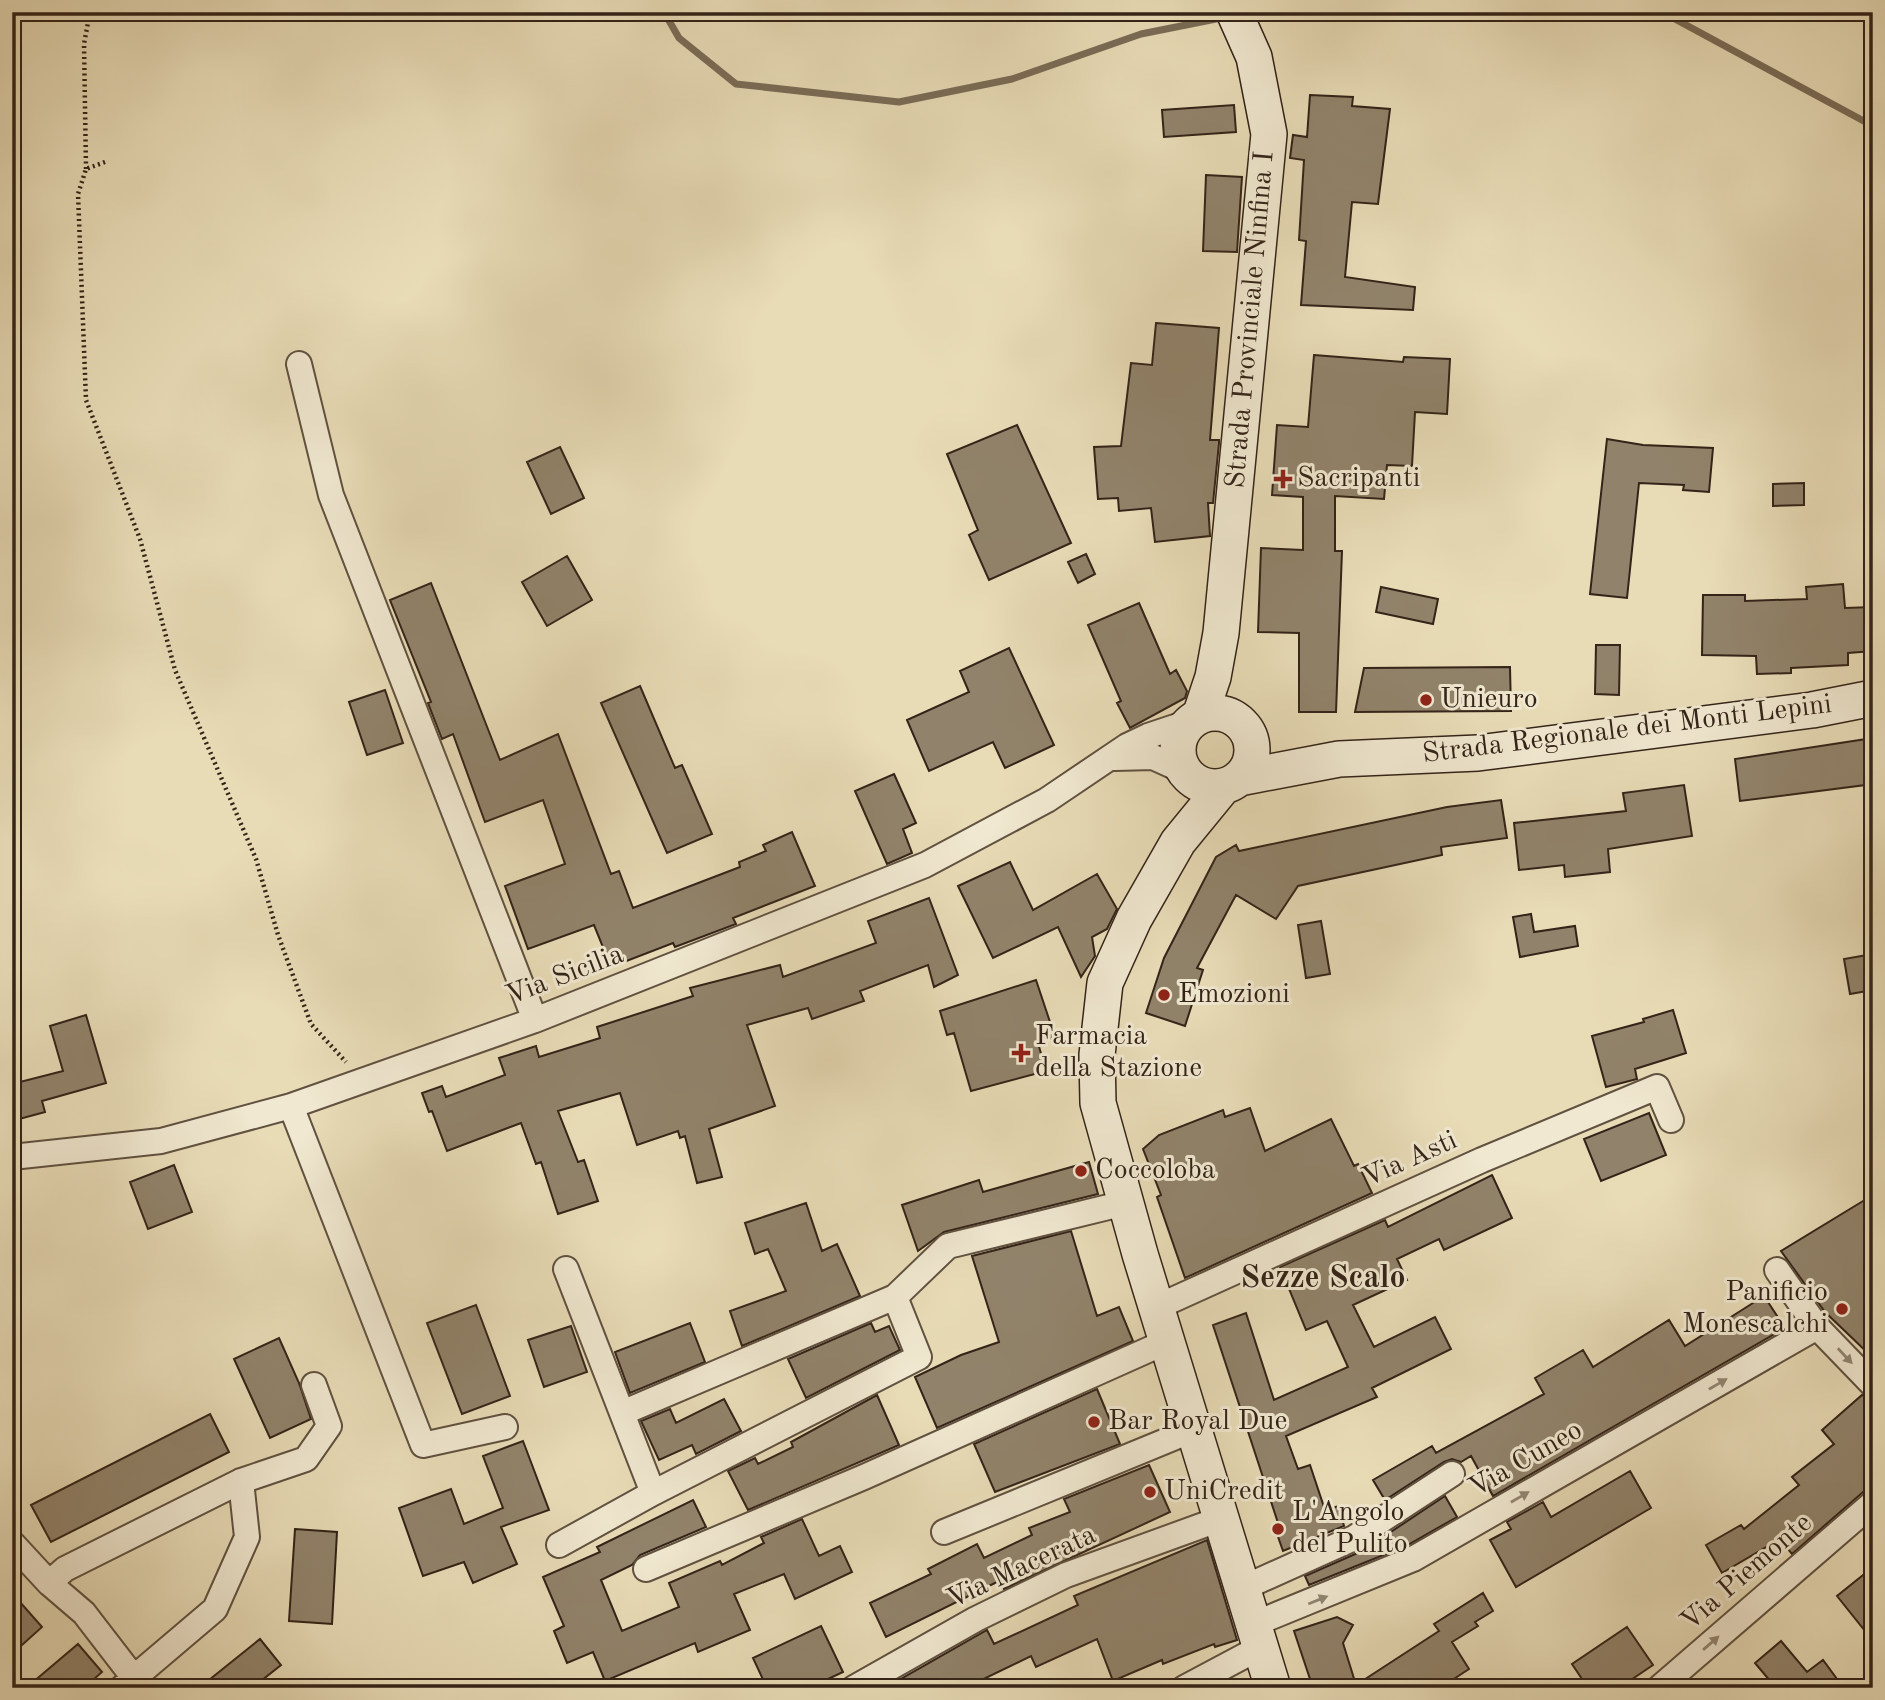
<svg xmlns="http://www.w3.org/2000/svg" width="1885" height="1700" font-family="'Old Standard TT',serif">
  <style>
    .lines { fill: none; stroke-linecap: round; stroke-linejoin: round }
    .stream { stroke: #7a6c57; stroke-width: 7 }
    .building { fill: #91836b; stroke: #332318; stroke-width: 2 }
    .street-casing { stroke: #605140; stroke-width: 28 }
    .secondary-casing { stroke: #332318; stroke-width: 38 }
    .path { stroke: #332318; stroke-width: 4.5; stroke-dasharray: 2 3.5; stroke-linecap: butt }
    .street { stroke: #f0e8d0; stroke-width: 24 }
    .secondary { stroke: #f0e8d0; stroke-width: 35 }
    .oneway { fill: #928674 }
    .poi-dot { fill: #8f2418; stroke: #f0e8d0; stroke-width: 2.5 }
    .labels { text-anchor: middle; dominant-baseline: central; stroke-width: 6; stroke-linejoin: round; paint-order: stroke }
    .street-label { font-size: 28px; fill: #332318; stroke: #f0e8d0 }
    .poi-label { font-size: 28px; fill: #332318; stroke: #f0e8d0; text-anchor: start }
    .quarter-label { font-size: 32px; font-weight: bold; fill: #332318; stroke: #f0e8d0 }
  </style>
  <rect width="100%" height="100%" fill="#e8dcb7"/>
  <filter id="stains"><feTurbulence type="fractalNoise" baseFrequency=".00286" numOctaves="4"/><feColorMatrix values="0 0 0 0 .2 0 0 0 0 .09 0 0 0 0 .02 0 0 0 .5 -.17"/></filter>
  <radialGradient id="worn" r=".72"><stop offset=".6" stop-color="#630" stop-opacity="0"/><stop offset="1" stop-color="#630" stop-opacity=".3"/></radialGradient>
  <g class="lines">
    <path class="stream" d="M 664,12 L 679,38 L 736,84 L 899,102 L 1012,79 L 1141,34 L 1216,19 L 1224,14
      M 1662,12 L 1873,126"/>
  </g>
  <path class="building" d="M 1310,95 L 1353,97 L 1352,106 L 1390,109 L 1378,204 L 1352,202 L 1345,277 L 1415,287 L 1413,310 L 1301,305 L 1306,241 L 1299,240 L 1304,160 L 1290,158 L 1293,135 L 1307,137 Z
    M 1234,105 L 1236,132 L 1164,137 L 1162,110 Z
    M 1206,175 L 1242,177 L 1237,252 L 1203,251 Z
    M 1156,323 L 1219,328 L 1210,440 L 1219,440 L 1219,443 L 1213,503 L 1208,503 L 1210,536 L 1155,542 L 1151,508 L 1119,511 L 1118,498 L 1098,499 L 1094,447 L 1121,446 L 1131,363 L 1152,365 Z
    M 1314,355 L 1403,362 L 1404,357 L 1450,359 L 1447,414 L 1415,412 L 1412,466 L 1387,465 L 1384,499 L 1335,496 L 1335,551 L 1342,551 L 1336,712 L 1299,712 L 1299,633 L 1258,632 L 1261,548 L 1303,550 L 1303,497 L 1272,495 L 1277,425 L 1308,427 Z
    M 1017,425 L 1071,543 L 989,580 L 969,535 L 978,530 L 947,454 Z
    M 1607,439 L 1643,445 L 1713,448 L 1709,492 L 1683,490 L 1684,485 L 1639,483 L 1627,598 L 1590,594 Z
    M 560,447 L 584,498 L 551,514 L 527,462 Z
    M 1804,483 L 1804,505 L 1773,506 L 1773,484 Z
    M 1086,554 L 1095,574 L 1078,583 L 1068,562 Z
    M 567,556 L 592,600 L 547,626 L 522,582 Z
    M 431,583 L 500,760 L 558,734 L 611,874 L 619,871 L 633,908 L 740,867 L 739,862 L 766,851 L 763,845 L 792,832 L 815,886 L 733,918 L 736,924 L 675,947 L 673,943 L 611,967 L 594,925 L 528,949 L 505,886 L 565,864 L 543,800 L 485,822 L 453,734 L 442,739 L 428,703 L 431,702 L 390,600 Z
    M 1843,584 L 1845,608 L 1873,607 L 1873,651 L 1848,653 L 1848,665 L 1791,668 L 1791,673 L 1757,674 L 1756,656 L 1702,655 L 1703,595 L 1745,595 L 1745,601 L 1807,599 L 1806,587 Z
    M 1381,587 L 1438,599 L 1433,624 L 1376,612 Z
    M 1139,603 L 1170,674 L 1176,670 L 1187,691 L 1185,698 L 1130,728 L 1117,703 L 1121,701 L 1088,625 Z
    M 1596,645 L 1620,645 L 1619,695 L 1595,694 Z
    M 1009,648 L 1054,745 L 1005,768 L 993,742 L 929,771 L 907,720 L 969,692 L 960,671 Z
    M 1510,667 L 1511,711 L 1355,712 L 1364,668 Z
    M 640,686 L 675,768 L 682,765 L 712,834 L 667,853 L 601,703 Z
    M 385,690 L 403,743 L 367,755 L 349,702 Z
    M 1873,738 L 1873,784 L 1740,801 L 1735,759 Z
    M 894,774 L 916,823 L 903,829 L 912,853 L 887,864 L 855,791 Z
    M 1684,785 L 1692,836 L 1608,849 L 1610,872 L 1565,877 L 1564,865 L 1519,870 L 1514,823 L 1626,811 L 1623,793 Z
    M 1501,800 L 1507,838 L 1441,847 L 1442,855 L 1298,886 L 1276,919 L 1236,895 L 1197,968 L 1203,970 L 1185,1026 L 1146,1013 L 1164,958 L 1216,857 L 1236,845 L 1239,851 L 1447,807 Z
    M 1010,862 L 1033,910 L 1097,874 L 1117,909 L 1107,929 L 1092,937 L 1095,956 L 1081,977 L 1058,927 L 993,958 L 958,886 Z
    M 929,898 L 958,975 L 934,987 L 928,965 L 860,991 L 864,1001 L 812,1019 L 808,1008 L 747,1025 L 775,1106 L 709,1129 L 722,1177 L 697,1183 L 685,1136 L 680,1138 L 678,1131 L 637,1145 L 620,1093 L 558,1111 L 578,1162 L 584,1160 L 598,1201 L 558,1214 L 541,1162 L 536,1164 L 521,1123 L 447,1151 L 432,1111 L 429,1112 L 422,1093 L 442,1086 L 446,1097 L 505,1075 L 499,1058 L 536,1046 L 539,1057 L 600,1038 L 597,1027 L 693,996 L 690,988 L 780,965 L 783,977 L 876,943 L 868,921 Z
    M 1531,914 L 1534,932 L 1575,926 L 1578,946 L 1520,957 L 1513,917 Z
    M 1321,921 L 1330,974 L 1306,978 L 1298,925 Z
    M 1873,954 L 1873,990 L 1850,994 L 1844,959 Z
    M 1036,980 L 1055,1037 L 1038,1043 L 1046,1071 L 971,1091 L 954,1033 L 947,1035 L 940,1011 Z
    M 1673,1010 L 1686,1053 L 1635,1069 L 1637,1079 L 1606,1087 L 1592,1036 L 1644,1022 L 1643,1019 Z
    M 86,1015 L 106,1083 L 42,1101 L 45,1112 L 12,1121 L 12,1084 L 63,1071 L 50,1026 Z
    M 1250,1108 L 1265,1151 L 1331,1119 L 1354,1166 L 1358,1164 L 1372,1193 L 1185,1278 L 1157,1197 L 1161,1195 L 1143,1149 L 1159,1135 L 1223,1110 L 1225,1117 Z
    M 1649,1113 L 1666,1155 L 1601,1181 L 1584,1139 Z
    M 1089,1162 L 1098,1194 L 944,1232 L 918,1251 L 902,1205 L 979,1180 L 983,1192 Z
    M 174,1165 L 192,1212 L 148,1229 L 130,1182 Z
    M 1492,1175 L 1512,1218 L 1444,1250 L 1439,1239 L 1397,1259 L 1407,1280 L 1353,1305 L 1374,1347 L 1435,1317 L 1451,1349 L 1372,1388 L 1377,1397 L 1286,1436 L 1298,1469 L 1310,1465 L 1325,1510 L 1339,1506 L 1344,1526 L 1283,1551 L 1276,1531 L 1280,1529 L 1213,1325 L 1246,1313 L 1274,1400 L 1348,1367 L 1327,1321 L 1306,1330 L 1280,1267 L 1385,1220 L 1388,1227 Z
    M 1873,1195 L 1873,1358 L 1825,1312 L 1781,1251 Z
    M 806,1203 L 822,1251 L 837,1244 L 860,1296 L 742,1346 L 730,1311 L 786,1291 L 768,1249 L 755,1254 L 745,1223 Z
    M 1071,1231 L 1097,1316 L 1119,1307 L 1133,1341 L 937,1428 L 915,1377 L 961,1355 L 999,1342 L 972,1256 Z
    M 1764,1296 L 1785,1328 L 1493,1496 L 1471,1456 L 1461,1462 L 1452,1459 L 1444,1462 L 1385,1500 L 1373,1480 L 1432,1446 L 1436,1453 L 1544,1394 L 1535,1378 L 1583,1350 L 1593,1367 L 1669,1320 L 1685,1346 Z
    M 476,1305 L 510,1396 L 462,1414 L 427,1323 Z
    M 690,1323 L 705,1362 L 630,1393 L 615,1352 Z
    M 871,1323 L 875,1332 L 889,1326 L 900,1350 L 806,1398 L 788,1359 Z
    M 571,1326 L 587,1372 L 544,1387 L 528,1340 Z
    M 279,1338 L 299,1383 L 311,1419 L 270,1438 L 234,1359 Z
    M 1097,1389 L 1120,1444 L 995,1492 L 974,1444 Z
    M 877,1395 L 899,1445 L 748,1510 L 728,1471 L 755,1458 L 758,1464 L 793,1447 L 791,1442 Z
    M 1862,1395 L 1873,1399 L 1873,1488 L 1863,1492 L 1792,1554 L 1780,1539 L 1722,1573 L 1706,1545 L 1741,1525 L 1744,1529 L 1799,1485 L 1792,1477 L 1834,1444 L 1822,1430 Z
    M 724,1399 L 741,1431 L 696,1454 L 692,1445 L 659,1460 L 641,1421 L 670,1409 L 676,1423 Z
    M 210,1414 L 229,1452 L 51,1542 L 31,1505 Z
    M 523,1441 L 549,1510 L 501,1527 L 517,1564 L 473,1583 L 464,1562 L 423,1576 L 399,1508 L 451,1489 L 464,1524 L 503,1508 L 483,1456 Z
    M 1149,1465 L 1170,1512 L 1004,1589 L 1001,1580 L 886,1637 L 870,1603 L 931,1574 L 928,1569 L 977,1544 L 984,1558 L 1032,1535 L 1029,1528 L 1070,1512 L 1064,1499 Z
    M 1630,1471 L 1651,1508 L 1516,1587 L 1490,1540 L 1511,1529 L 1507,1522 L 1543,1502 L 1551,1517 Z
    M 1445,1496 L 1457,1517 L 1406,1546 L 1309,1585 L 1305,1576 L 1362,1551 Z
    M 693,1500 L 706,1527 L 640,1555 L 632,1565 L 601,1580 L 622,1631 L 679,1607 L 669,1583 L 720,1561 L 722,1565 L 764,1543 L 761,1537 L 802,1519 L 819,1556 L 840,1546 L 852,1572 L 795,1599 L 784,1574 L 734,1594 L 750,1630 L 698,1652 L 695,1643 L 605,1681 L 593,1652 L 567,1663 L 554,1631 L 564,1626 L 543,1577 L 600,1552 L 597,1547 Z
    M 295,1529 L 337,1532 L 332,1624 L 289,1621 Z
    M 1207,1540 L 1237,1640 L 1215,1647 L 1214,1644 L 1163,1664 L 1162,1660 L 1113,1681 L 1097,1639 L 1036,1667 L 1031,1656 L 965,1688 L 885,1688 L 987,1630 L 994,1644 L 1078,1605 L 1074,1596 Z
    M 1873,1567 L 1873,1641 L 1837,1596 Z
    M 12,1593 L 42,1627 L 12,1654 Z
    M 1483,1593 L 1493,1611 L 1475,1622 L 1478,1626 L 1452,1642 L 1469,1669 L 1440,1688 L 1313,1688 L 1294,1631 L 1337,1617 L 1353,1625 L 1343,1643 L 1356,1685 L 1439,1631 L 1434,1624 Z
    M 821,1626 L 843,1672 L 809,1688 L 767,1688 L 753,1658 Z
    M 1627,1627 L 1653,1665 L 1619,1688 L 1588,1688 L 1572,1664 Z
    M 260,1639 L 281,1665 L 252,1688 L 199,1688 Z
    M 1781,1641 L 1807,1672 L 1823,1660 L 1837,1679 L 1825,1688 L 1776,1688 L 1755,1663 Z
    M 78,1644 L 102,1672 L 84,1688 L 26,1688 Z"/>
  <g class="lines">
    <g class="street-casing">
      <path id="street" d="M 299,364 L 331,495 L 535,1020
        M 1115,758 L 1153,757 L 1184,771
        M 291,1106 L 423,1445 L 505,1427
        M 12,1157 L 161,1141 L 291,1106 L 535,1020 L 925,865 L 1047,800 L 1127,746 L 1148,736 L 1190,722
        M 566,1269 L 653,1493
        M 1777,1270 L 1817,1327 L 1873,1385
        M 1157,1307 L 1482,1160 L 1657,1087 L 1671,1120
        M 622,1413 L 895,1297
        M 944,1532 L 1195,1429
        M 12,1543 L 49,1583 L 84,1613 L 134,1678
        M 559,1545 L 653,1493 L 919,1357 L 895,1297 L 948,1246 L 1125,1203
        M 646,1569 L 864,1477 L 1168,1341
        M 49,1583 L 65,1569 L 241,1481 L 306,1459 L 329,1426 L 314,1385
        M 1243,1588 L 1354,1538 L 1452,1474
        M 1254,1624 L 1413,1559 L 1817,1327
        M 122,1688 L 215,1609 L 247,1537 L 241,1481
        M 854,1688 L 976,1619 L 1066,1575 L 1223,1518
        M 1184,1688 L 1261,1647
        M 1659,1688 L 1873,1503"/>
    </g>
    <g class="secondary-casing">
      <path id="secondary" d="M1178 750a37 37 0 1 1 74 0a37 37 0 1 1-74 0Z
        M 1200,716 L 1213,677 L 1221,633 L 1269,134 L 1254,57 L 1234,12
        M 1239,778 L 1339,759 L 1478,753 L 1812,710 L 1873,698
        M 1223,787 L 1178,842 L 1134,919 L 1105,983 L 1097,1055 L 1098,1103 L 1140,1254 L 1273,1688"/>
    </g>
    <path class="path" d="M 105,162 L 86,169 L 78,194 L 86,400 L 140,539 L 175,670 L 256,859 L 278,935 L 311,1024 L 346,1062
      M 86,169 L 84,44 L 90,12"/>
    <use href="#street" class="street"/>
    <use href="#secondary" class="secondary"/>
  </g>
  <defs><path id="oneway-solid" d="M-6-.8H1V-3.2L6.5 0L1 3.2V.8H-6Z" transform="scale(1.75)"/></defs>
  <g class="oneway">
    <use href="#oneway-solid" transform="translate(1845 1356) rotate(47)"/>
    <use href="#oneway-solid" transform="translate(1718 1384) rotate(-30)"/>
    <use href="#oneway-solid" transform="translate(1520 1497) rotate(-30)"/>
    <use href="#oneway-solid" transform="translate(1318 1600) rotate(-22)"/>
    <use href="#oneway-solid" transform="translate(1711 1643) rotate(-41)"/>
  </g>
  <g class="poi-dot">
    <path d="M1279.5 468.5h7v7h7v7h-7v7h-7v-7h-7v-7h7z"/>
    <circle cx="1426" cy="700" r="7"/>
    <circle cx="1164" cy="995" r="7"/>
    <path d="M1017.5 1042.5h7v7h7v7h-7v7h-7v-7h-7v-7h7z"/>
    <circle cx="1081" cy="1171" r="7"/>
    <circle cx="1842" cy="1309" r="7"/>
    <circle cx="1094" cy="1422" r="7"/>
    <circle cx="1150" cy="1492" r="7"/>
    <circle cx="1278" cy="1529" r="7"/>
  </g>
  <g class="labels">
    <g class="street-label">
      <text transform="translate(1251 320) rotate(-85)">Strada Provinciale Ninfina I</text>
      <text transform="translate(1627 730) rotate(-7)">Strada Regionale dei Monti Lepini</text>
      <text transform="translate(565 976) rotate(-21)">Via Sicilia</text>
      <text transform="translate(1410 1160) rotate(-24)">Via Asti</text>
      <text transform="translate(1526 1460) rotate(-30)">Via Cuneo</text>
      <text transform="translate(1022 1568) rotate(-25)">Via Macerata</text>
      <text transform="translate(1747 1573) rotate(-41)">Via Piemonte</text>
    </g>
    <g class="poi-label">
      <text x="1297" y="479">Sacripanti</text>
      <text x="1440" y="700">Unieuro</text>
      <text x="1178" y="995">Emozioni</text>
      <text x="1035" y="1037">Farmacia<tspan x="1035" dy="32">della Stazione</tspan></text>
      <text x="1095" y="1171">Coccoloba</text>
      <text x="1828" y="1293" text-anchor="end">Panificio<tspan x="1828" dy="32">Monescalchi</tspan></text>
      <text x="1108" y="1422">Bar Royal Due</text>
      <text x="1164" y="1492">UniCredit</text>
      <text x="1292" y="1513">L'Angolo<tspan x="1292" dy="32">del Pulito</tspan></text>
    </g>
    <g class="quarter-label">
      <text x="1323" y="1279">Sezze Scalo</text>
    </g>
  </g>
  <rect width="1885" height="1700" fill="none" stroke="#e8dcb7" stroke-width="42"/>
  <rect x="14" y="14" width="1857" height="1672" fill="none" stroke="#332318" stroke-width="3.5"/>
  <rect x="21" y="21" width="1843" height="1658" fill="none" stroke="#332318" stroke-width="2"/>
  <rect width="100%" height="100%" filter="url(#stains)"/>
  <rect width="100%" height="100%" fill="url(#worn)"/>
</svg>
